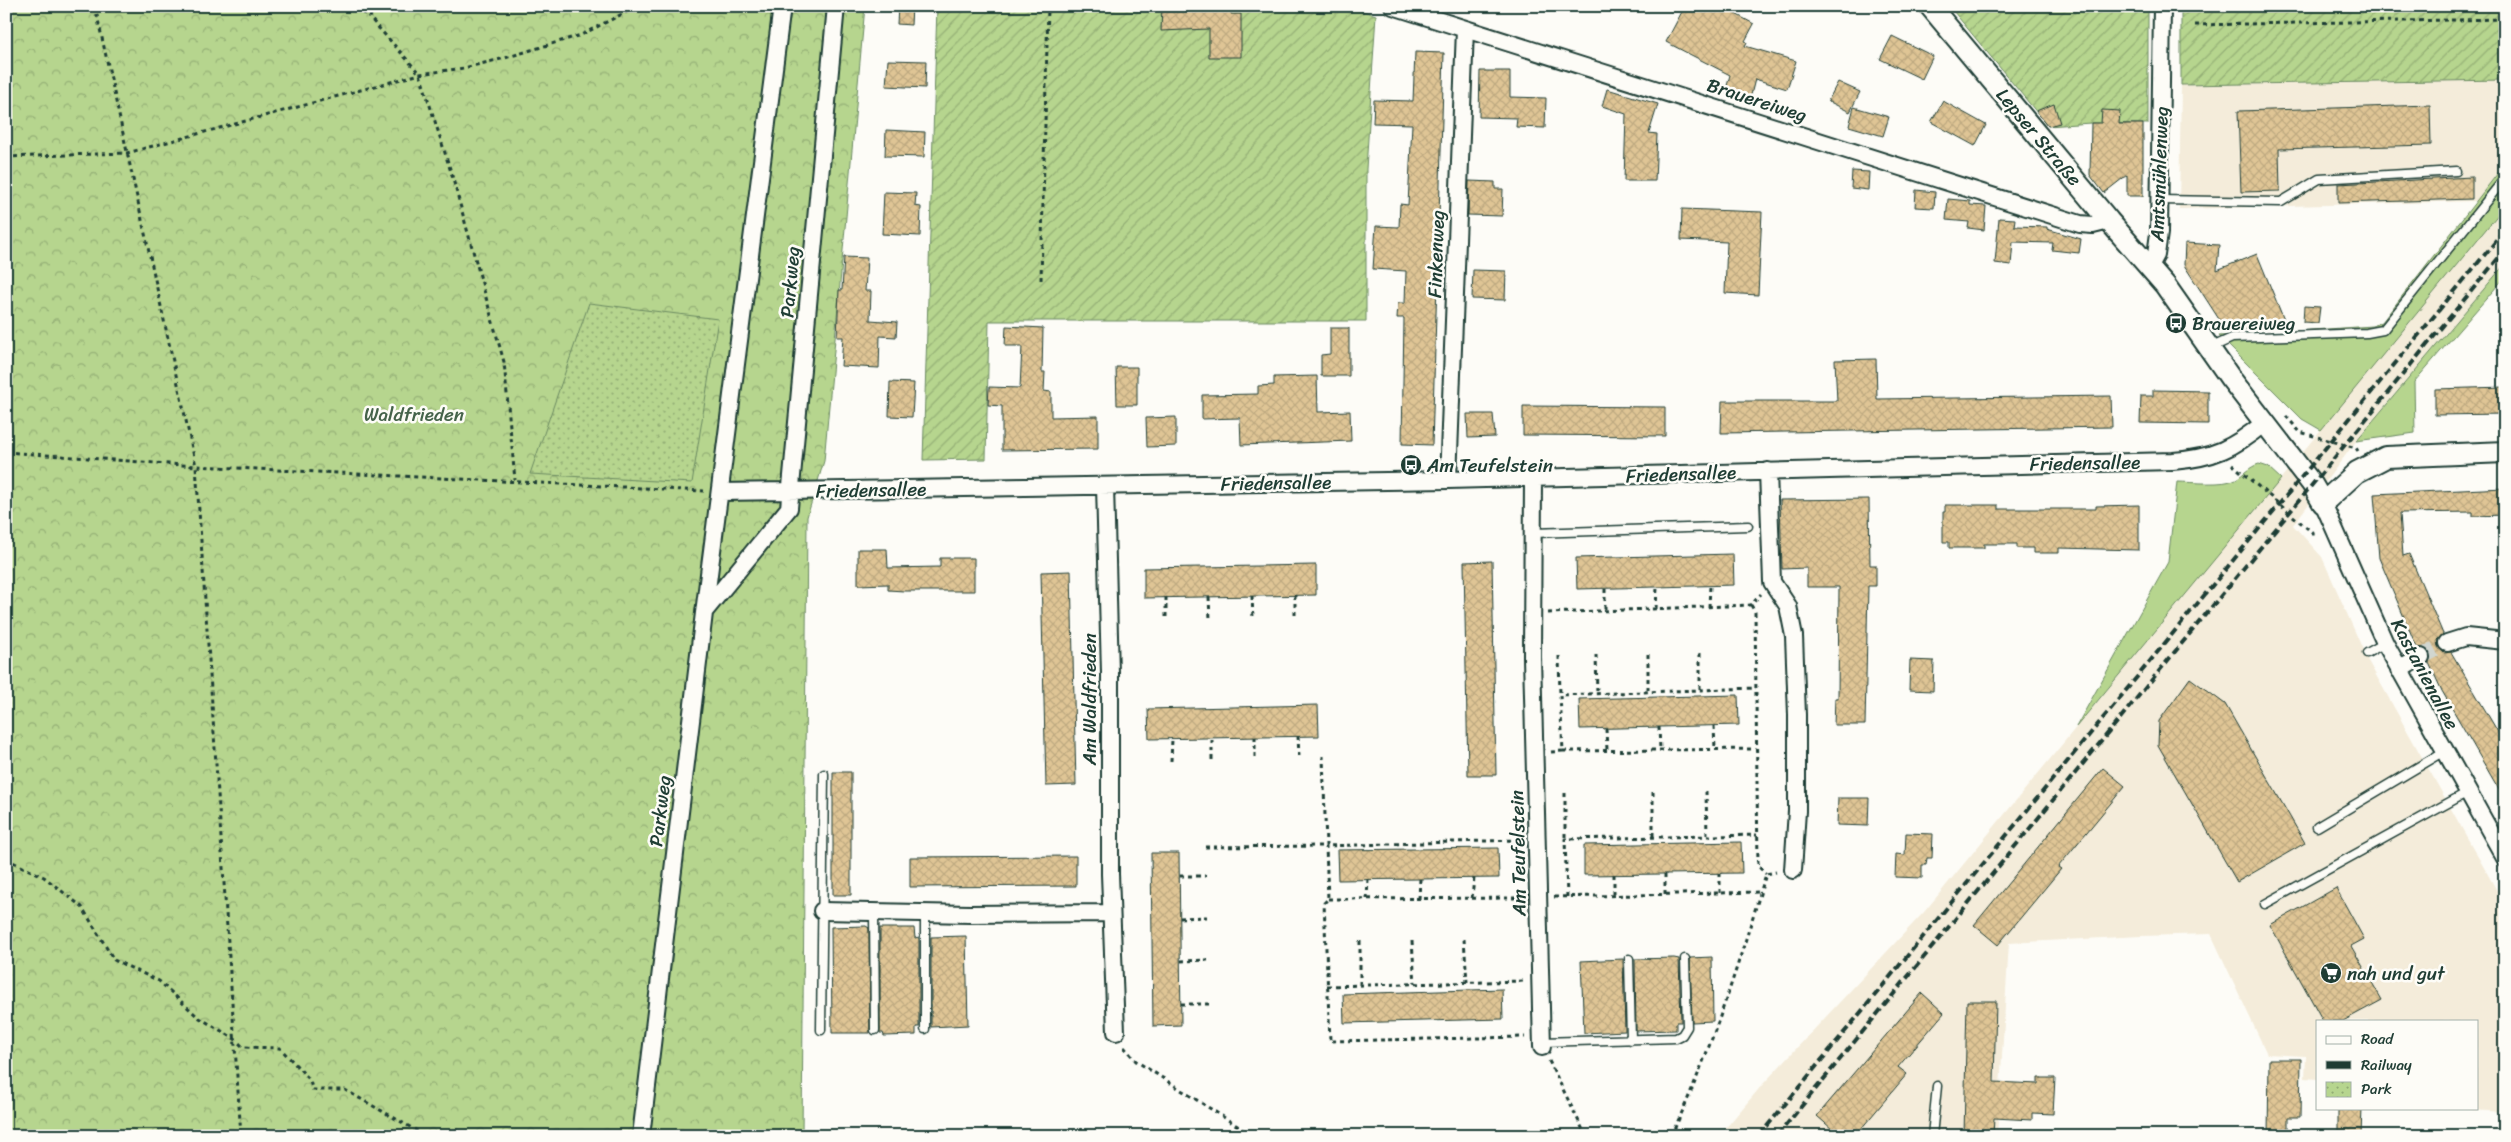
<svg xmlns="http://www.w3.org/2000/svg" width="2511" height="1142" font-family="Sriracha,sans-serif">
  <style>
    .built { fill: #f4ecda }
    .grass { fill: #b6d58e; stroke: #6a8961 }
    .forest { fill: url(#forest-crowns); stroke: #6a8961 }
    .park { fill: url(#park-dots); stroke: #6a8961 }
    .garden { fill: url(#garden-furrows); stroke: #6a8961 }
    .building { fill: url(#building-cross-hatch); stroke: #1f3d34 }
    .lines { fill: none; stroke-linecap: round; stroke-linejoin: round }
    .minor-tunnel { stroke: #d1d6d0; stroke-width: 16; stroke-dasharray: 16 8; stroke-linecap: butt }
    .service-casing { stroke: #1f3d34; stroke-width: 11 }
    .minor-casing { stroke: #1f3d34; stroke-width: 20 }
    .tertiary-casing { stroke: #1f3d34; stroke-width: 24 }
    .path { stroke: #1f3d34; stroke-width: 3; stroke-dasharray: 4 4; stroke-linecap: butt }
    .service { stroke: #fdfcf7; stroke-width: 8 }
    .minor { stroke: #fdfcf7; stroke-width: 16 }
    .tertiary { stroke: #fdfcf7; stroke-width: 20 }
    .rail { stroke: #1f3d34; stroke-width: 4; stroke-dasharray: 8 4; stroke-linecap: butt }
    .labels { text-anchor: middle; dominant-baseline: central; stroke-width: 5; stroke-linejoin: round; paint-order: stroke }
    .street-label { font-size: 19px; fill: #1f3d34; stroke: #fdfcf7 }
    .poi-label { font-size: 19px; fill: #1f3d34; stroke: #fdfcf7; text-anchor: start }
    .park-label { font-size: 19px; fill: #45634a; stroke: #fdfcf7 }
  </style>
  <defs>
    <pattern id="forest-crowns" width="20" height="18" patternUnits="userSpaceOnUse" patternTransform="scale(1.25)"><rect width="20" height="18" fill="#b6d58e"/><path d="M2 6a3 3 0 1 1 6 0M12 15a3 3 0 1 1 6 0" fill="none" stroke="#93ae75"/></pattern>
    <pattern id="park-dots" width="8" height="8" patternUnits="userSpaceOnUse" patternTransform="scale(1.25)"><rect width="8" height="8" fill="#b6d58e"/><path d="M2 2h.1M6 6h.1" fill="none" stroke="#93ae75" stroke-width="1.8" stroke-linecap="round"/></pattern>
    <pattern id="garden-furrows" width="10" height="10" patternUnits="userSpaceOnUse" patternTransform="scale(1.25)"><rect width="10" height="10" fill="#b6d58e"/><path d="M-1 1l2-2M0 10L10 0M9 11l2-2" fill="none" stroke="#93ae75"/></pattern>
    <pattern id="building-cross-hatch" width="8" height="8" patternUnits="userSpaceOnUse" patternTransform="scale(1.25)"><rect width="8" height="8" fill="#dfc595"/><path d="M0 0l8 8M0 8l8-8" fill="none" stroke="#bfaa81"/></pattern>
  </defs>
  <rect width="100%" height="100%" fill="#fdfcf7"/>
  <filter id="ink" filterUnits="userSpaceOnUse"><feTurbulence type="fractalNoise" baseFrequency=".02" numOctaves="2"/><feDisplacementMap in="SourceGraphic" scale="10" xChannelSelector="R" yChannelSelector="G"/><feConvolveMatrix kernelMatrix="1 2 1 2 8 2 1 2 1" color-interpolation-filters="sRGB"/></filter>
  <g filter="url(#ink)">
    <path class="built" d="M 2505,80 L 2505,164 L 2478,201 L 2179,209 L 2181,85 Z
      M 2505,206 L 2505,264 L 2363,432 L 2293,525 L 2322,557 L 2368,661 L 2505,905 L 2505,1112 L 2470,1110 L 2477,1108 L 2477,1021 L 2317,1021 L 2317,1079 L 2305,1078 L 2306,1056 L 2267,1054 L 2211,934 L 2141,936 L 2009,943 L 1997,1136 L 1719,1136 L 1763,1084 L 1925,911 Z"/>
    <path class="grass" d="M 2505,164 L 2505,206 L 2321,430 L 2302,419 L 2219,336 L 2373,326 L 2382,322 Z
      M 2505,264 L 2505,277 L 2414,382 L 2415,433 L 2356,441 Z
      M 2259,464 L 2268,467 L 2281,479 L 2076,727 L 2168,562 L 2177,482 C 2192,482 2224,486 2236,479 C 2244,474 2249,467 2259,464 Z"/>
    <path class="forest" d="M 6,6 L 865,6 L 824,461 L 807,517 L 802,1136 L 6,1136 Z"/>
    <path class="park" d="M 589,303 L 718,319 L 692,483 L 530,474 Z"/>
    <path class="garden" d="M 937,6 L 1347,6 L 1376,15 L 1366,169 L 1366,321 L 989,321 L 986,459 L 923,460 Z
      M 1949,6 L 2148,6 L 2148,124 L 2091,123 L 2048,126 Z
      M 2181,6 L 2505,6 L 2505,80 L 2181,85 Z"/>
    <path class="building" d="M 898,6 L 912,6 L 911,25 L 897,24 Z
      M 1162,6 L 1231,6 L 1231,14 L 1241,14 L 1241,57 L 1209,57 L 1209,29 L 1161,31 Z
      M 1685,6 L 1730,6 L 1728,10 L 1754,24 L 1745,41 L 1747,42 L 1745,46 L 1796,61 L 1787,89 L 1755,79 L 1750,99 L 1725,93 L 1730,75 L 1666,42 Z
      M 1892,36 L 1933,56 L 1922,79 L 1880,59 Z
      M 1415,52 L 1444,53 L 1432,445 L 1402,444 L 1404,318 L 1397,318 L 1398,303 L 1405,303 L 1406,271 L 1373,269 L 1376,226 L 1399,227 L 1400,204 L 1408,205 L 1412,124 L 1373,123 L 1374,100 L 1413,101 Z
      M 888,60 L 926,61 L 925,88 L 886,86 Z
      M 1480,71 L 1510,71 L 1510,97 L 1546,98 L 1545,128 L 1516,127 L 1517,118 L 1479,117 Z
      M 1838,82 L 1860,92 L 1850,112 L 1828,101 Z
      M 1607,89 L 1658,104 L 1649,133 L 1657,134 L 1655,181 L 1624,181 L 1626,114 L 1602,106 Z
      M 1943,101 L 1986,125 L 1975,146 L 1931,122 Z
      M 2054,104 L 2060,123 L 2048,126 L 2036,111 Z
      M 2430,105 L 2431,145 L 2279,149 L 2280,191 L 2241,192 L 2238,111 Z
      M 1854,107 L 1889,117 L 1883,136 L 1849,126 Z
      M 2102,110 L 2120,111 L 2119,124 L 2143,124 L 2143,196 L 2127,196 L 2127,175 L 2104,193 L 2090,175 L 2091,123 L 2101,123 Z
      M 886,130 L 925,132 L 924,157 L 885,156 Z
      M 1852,171 L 1869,172 L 1868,190 L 1851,188 Z
      M 2472,177 L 2472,199 L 2338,203 L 2338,184 Z
      M 1469,181 L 1495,182 L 1495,189 L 1503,189 L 1502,216 L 1468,215 Z
      M 1916,190 L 1935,192 L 1934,208 L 1915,207 Z
      M 884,192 L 916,193 L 915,206 L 921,207 L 920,236 L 882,234 Z
      M 1948,199 L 1970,201 L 1970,205 L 1986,206 L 1984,230 L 1968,228 L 1969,222 L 1946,220 Z
      M 1682,209 L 1762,212 L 1758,295 L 1725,293 L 1727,242 L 1681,240 Z
      M 1999,218 L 2015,219 L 2014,226 L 2047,227 L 2047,229 L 2081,239 L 2079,253 L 2052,250 L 2053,243 L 2013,242 L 2011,265 L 1995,263 Z
      M 2185,243 L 2219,245 L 2217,270 L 2257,254 L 2284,320 L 2265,328 L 2226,330 L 2184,265 Z
      M 844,257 L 867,258 L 865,291 L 871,291 L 870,320 L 897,322 L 896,337 L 880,336 L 879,368 L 841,366 L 843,337 L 837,337 L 839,290 L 842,290 Z
      M 1473,270 L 1506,271 L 1505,300 L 1472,299 Z
      M 2304,306 L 2320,307 L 2318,323 L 2303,322 Z
      M 1006,326 L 1043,328 L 1042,372 L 1045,372 L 1044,391 L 1051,392 L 1051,417 L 1098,416 L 1098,449 L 1002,450 L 1002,406 L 988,405 L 989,387 L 1020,388 L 1022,346 L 1005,346 Z
      M 1330,328 L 1349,328 L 1349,376 L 1321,376 L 1321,355 L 1330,354 Z
      M 1876,359 L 1877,399 L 2111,396 L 2112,427 L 1721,433 L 1722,401 L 1837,401 L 1835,360 Z
      M 1116,367 L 1137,367 L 1137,405 L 1117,405 Z
      M 1317,376 L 1318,412 L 1350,411 L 1351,441 L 1241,445 L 1240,418 L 1202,419 L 1202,395 L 1258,394 L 1258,386 L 1274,385 L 1274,377 Z
      M 890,382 L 914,383 L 912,417 L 889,416 Z
      M 2505,387 L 2505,414 L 2435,415 L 2435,389 Z
      M 2153,390 L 2208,391 L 2208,424 L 2140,423 L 2141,396 L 2153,396 Z
      M 1523,406 L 1665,407 L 1665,436 L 1523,435 Z
      M 1467,414 L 1493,414 L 1495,437 L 1468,438 Z
      M 1176,417 L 1176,446 L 1147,447 L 1146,418 Z
      M 2505,488 L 2505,515 L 2473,516 L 2473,512 L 2400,513 L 2403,556 L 2409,554 L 2443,634 L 2437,640 L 2438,646 L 2444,653 L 2451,652 L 2505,744 L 2505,800 L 2442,691 L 2429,663 L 2430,652 L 2425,648 L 2417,648 L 2379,558 L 2374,494 Z
      M 1869,499 L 1870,565 L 1876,565 L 1876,586 L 1868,586 L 1865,725 L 1834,725 L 1835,698 L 1838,698 L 1839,587 L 1807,587 L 1807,568 L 1782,569 L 1780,500 Z
      M 1945,505 L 1998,505 L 1998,509 L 2096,509 L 2096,506 L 2139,505 L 2139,550 L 2059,548 L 2059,553 L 2034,553 L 2034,548 L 2017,548 L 2017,544 L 1984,544 L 1984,548 L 1949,548 L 1949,542 L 1943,542 L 1943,512 L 1945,512 Z
      M 858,549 L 887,549 L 888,568 L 940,567 L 940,558 L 974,558 L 974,591 L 904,591 L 888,590 L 888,584 L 858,585 Z
      M 1733,554 L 1734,585 L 1577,589 L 1576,558 Z
      M 1492,561 L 1496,775 L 1468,775 L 1464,562 Z
      M 1316,565 L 1316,595 L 1144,598 L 1144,568 Z
      M 1071,571 L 1076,785 L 1046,786 L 1041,572 Z
      M 1910,660 L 1934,661 L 1933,691 L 1909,690 Z
      M 2190,678 L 2225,704 L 2305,843 L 2237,882 L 2158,745 L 2159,721 Z
      M 1738,695 L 1739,725 L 1580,729 L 1579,699 Z
      M 1318,705 L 1319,736 L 1149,739 L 1148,709 Z
      M 2103,768 L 2125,786 L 2058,867 L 2061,869 L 1998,945 L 1974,925 Z
      M 833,772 L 851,772 L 851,895 L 833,895 Z
      M 1838,798 L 1869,798 L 1868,826 L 1837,825 Z
      M 1906,833 L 1933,834 L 1932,858 L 1927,858 L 1926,865 L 1922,865 L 1922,878 L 1895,877 L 1896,854 L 1905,855 Z
      M 1741,842 L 1742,873 L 1584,875 L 1584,845 Z
      M 1498,848 L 1499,878 L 1338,880 L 1337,850 Z
      M 1151,853 L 1179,853 L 1181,1025 L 1153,1026 Z
      M 1076,856 L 1076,886 L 910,887 L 910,857 Z
      M 2336,888 L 2364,939 L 2351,946 L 2382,1000 L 2343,1021 L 2323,1021 L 2270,925 Z
      M 866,926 L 869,928 L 870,1033 L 832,1033 L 831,927 Z
      M 880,928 L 914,928 L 915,938 L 919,937 L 919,1027 L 916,1027 L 916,1035 L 884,1036 L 883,1033 L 880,1033 Z
      M 966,936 L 968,1025 L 931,1027 L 931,937 Z
      M 1712,957 L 1713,1021 L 1692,1022 L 1690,958 Z
      M 1674,958 L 1679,959 L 1681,1022 L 1676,1022 L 1676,1030 L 1636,1031 L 1635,959 Z
      M 1623,959 L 1625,1031 L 1584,1033 L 1581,961 Z
      M 1502,989 L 1503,1019 L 1344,1023 L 1343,994 Z
      M 1922,993 L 1944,1013 L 1898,1067 L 1907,1074 L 1855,1136 L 1840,1136 L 1817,1116 Z
      M 1967,1001 L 1996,1001 L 1994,1082 L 2038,1084 L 2038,1078 L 2055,1078 L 2053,1114 L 2032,1113 L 2032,1120 L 1994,1118 L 1993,1136 L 1964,1136 Z
      M 2269,1059 L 2301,1059 L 2300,1117 L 2288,1117 L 2288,1136 L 2268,1136 Z
      M 2338,1108 L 2362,1108 L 2361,1136 L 2338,1136 Z"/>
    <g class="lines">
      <path class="minor-tunnel" d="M 2421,657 L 2447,643"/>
      <g class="service-casing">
        <path id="service" d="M 2159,200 L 2281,202 L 2319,179 L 2456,171
          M 2210,348 L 2232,338 L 2367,333 L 2383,330 L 2505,178
          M 1533,533 L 1748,526
          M 2367,653 L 2385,643
          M 2317,827 L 2445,751
          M 2265,904 L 2468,792
          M 874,912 L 875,1030
          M 1629,959 L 1631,1040
          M 925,1029 L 925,913
          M 821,1030 L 824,774
          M 1542,1042 L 1676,1038 L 1682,1035 L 1687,1027 L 1685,959
          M 1932,1136 L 1937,1086"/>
      </g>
      <g class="minor-casing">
        <path id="minor" d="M 1393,6 L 2080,224 L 2093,225 L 2109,221
          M 2150,266 L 2156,255 L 2159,233 L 2162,6
          M 1768,471 L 1772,582 L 1788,606 L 1794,636 L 1797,715 L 1797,811 L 1793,870
          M 1533,478 L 1532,657 L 1542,1047
          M 1448,480 L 1465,29
          M 1105,486 L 1110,673 L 1110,874 L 1116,1032
          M 720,492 L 1448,480 L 2173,461 C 2213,458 2234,448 2264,423
          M 2323,503 L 2385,643 L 2505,858
          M 704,612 L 789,508 L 836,6
          M 2447,643 L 2466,637 L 2505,641
          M 2399,670 L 2421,657
          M 822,911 L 970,914 L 1111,913
          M 641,1136 L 704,613 L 782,6"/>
      </g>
      <g class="tertiary-casing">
        <path id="tertiary" d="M 1930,6 L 2109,221 L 2165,285 L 2231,379 L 2312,484 L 2323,503 L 2357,472 L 2386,457 L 2505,452"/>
      </g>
      <path class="path" d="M 95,6 L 196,466 L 241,1136
        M 357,6 L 369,18
        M 373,6 L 370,18 L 420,74 L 451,172 L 504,362 L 515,480
        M 2195,25 L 2505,19
        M 6,157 L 127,153 L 420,74 L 464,68 L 505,58 L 581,35 L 638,6
        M 1041,280 L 1048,6
        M 2286,416 L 2300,432 L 2356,448 L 2358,451
        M 6,452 L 196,466 L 704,491
        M 2232,464 L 2313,533 L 2318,533
        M 1605,589 L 1605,611
        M 1295,595 L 1295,617
        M 1252,596 L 1253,618
        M 1166,597 L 1166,620
        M 1209,597 L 1210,619
        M 1751,605 L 1755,612 L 1758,866 L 1766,874
        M 1709,607 L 1710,586
        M 1656,609 L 1657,587
        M 1548,613 L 1751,605 L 1761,594
        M 1700,653 L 1700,690
        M 1648,654 L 1648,692
        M 1596,655 L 1597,694
        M 1559,656 L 1560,695
        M 1714,726 L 1715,749
        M 1659,727 L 1660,750
        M 1606,729 L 1607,750
        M 1298,736 L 1299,757
        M 1255,737 L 1255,759
        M 1563,751 L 1757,749
        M 1551,752 L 1563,751 L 1560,695 L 1756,688
        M 1212,760 L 1212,738
        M 1171,761 L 1172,739
        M 1706,791 L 1707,836
        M 1653,792 L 1653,837
        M 1565,793 L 1565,839
        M 1519,840 L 1326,846 L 1328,899 L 1324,903 L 1330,1041 L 1525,1037
        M 1205,847 L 1326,846 L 1323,756
        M 6,859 L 44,877 L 82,907 L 114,960 L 159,981 L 198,1017 L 235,1039 L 243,1047 L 280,1048 L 309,1079 L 313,1090 L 345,1090 L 426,1136
        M 1720,873 L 1720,893
        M 1614,874 L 1614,896
        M 1665,874 L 1665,894
        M 1180,876 L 1206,876
        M 1554,897 L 1760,892
        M 1567,897 L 1565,839 L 1757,835
        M 1472,898 L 1474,878
        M 1328,899 L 1522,898
        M 1367,899 L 1368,879
        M 1419,899 L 1420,879
        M 1180,918 L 1207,917
        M 1464,939 L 1467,982
        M 1360,941 L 1360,985
        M 1412,941 L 1415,984
        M 1181,961 L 1208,960
        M 1327,986 L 1524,981
        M 1181,1004 L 1209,1004
        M 1124,1047 L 1136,1061 L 1253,1136
        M 1549,1061 L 1586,1136
        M 1671,1136 C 1711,1052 1739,963 1766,874 L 1776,872"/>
      <use href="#service" class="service"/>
      <use href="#minor" class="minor"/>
      <use href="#tertiary" class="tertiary"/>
      <path class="rail" d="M 1759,1136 L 2505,230
        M 1777,1136 L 2505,250"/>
    </g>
  </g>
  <defs>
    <g id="bus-disc" transform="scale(1.125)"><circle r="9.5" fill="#1f3d34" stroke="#fdfcf7"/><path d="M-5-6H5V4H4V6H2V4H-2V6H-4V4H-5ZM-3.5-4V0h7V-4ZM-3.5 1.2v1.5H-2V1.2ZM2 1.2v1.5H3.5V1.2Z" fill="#fff"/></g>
    <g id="supermarket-disc" transform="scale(1.125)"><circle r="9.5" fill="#1f3d34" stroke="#fdfcf7"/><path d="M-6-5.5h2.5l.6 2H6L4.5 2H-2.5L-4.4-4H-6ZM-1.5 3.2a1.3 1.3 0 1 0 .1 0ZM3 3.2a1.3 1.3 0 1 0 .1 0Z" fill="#fff"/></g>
  </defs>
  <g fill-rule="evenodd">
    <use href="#bus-disc" x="2176" y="323"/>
    <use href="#bus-disc" x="1411" y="465"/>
    <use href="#supermarket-disc" x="2331" y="973"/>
  </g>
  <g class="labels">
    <g class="street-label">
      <text transform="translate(1757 100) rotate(18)">Brauereiweg</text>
      <text transform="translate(2039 137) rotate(50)">Lepser Straße</text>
      <text transform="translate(2159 174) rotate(-88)">Amtsmühlenweg</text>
      <text transform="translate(1436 254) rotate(-88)">Finkenweg</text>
      <text transform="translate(790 282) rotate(-85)">Parkweg</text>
      <text transform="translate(2085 463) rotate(-1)">Friedensallee</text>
      <text transform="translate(1681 474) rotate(-2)">Friedensallee</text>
      <text transform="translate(1276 483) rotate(-1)">Friedensallee</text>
      <text transform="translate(871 490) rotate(-1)">Friedensallee</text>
      <text transform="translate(2425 674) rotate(62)">Kastanienallee</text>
      <text transform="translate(1089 699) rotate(-90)">Am Waldfrieden</text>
      <text transform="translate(660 811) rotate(-83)">Parkweg</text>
      <text transform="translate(1518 853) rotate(-91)">Am Teufelstein</text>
    </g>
    <g class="poi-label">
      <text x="2192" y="323">Brauereiweg</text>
      <text x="1427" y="465">Am Teufelstein</text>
      <text x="2347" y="973">nah und gut</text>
    </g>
    <g class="park-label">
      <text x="414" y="414">Waldfrieden</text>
    </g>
  </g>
  <rect width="2511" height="1142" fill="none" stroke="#fdfcf7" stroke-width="25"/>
  <rect x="12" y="12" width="2486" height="1117" fill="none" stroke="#1f3d34" stroke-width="2" filter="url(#ink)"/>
  <rect x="2316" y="1020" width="162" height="90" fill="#fdfcf7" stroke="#a4b0a9"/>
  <rect x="2326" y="1036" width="25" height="8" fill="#fdfcf7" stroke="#a4b0a9"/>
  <text x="2361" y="1044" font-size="15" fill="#1f3d34">Road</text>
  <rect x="2326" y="1061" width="25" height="8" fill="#1f3d34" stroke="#a4b0a9"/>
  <text x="2361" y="1070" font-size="15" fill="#1f3d34">Railway</text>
  <rect x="2326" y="1082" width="25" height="15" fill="url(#park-dots)" stroke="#a4b0a9"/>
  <text x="2361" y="1094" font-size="15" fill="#1f3d34">Park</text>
</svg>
